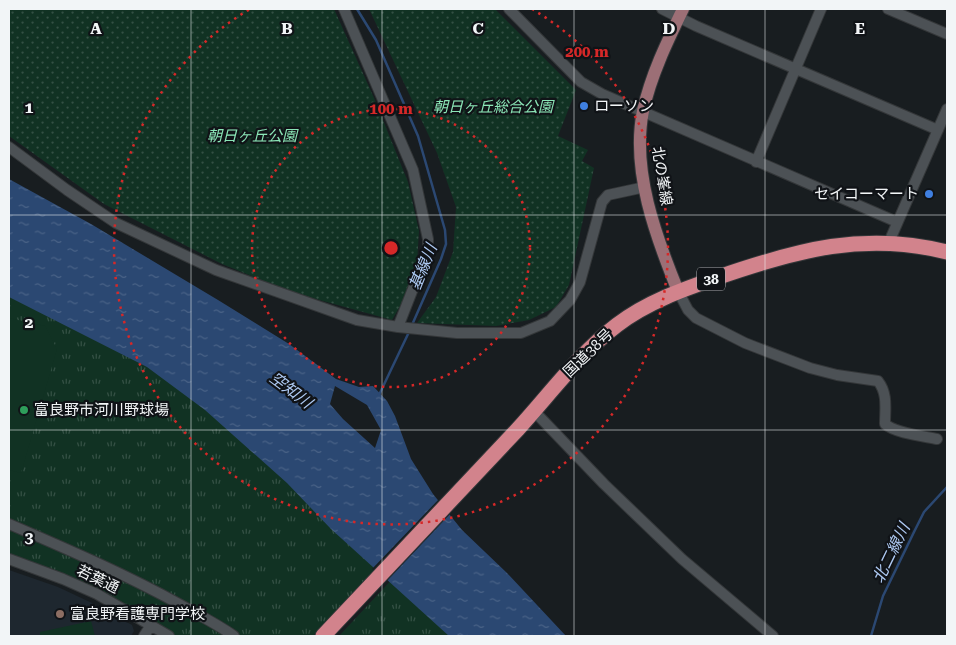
<svg xmlns="http://www.w3.org/2000/svg" width="956" height="645" font-family="'Roboto Serif','Noto Sans JP',serif">
  <style>
    .built { fill: #1e272f }
    .grass { fill: url(#grass-tufts) }
    .park { fill: url(#park-dots) }
    .garden { fill: #113223 }
    .water { fill: url(#water-ripples); fill-rule: evenodd }
    .pier { fill: #181d20 }
    .lines { fill: none; stroke-linecap: round; stroke-linejoin: round }
    .stream { stroke: #2b4872; stroke-width: 2.5 }
    .minor-casing { stroke: #343739; stroke-width: 12 }
    .major-casing { stroke: #343739; stroke-width: 14 }
    .highway-casing { stroke: #343739; stroke-width: 17 }
    .minor { stroke: #4c5155; stroke-width: 10 }
    .major { stroke: #9c6f76; stroke-width: 12 }
    .highway { stroke: #d2838c; stroke-width: 15 }
    .grid { fill: none; stroke: #f2f5f7; stroke-width: 1; stroke-opacity: 0.55 }
    .ring { fill: none; stroke: #d62828; stroke-width: 2.5; stroke-dasharray: 2.5 5 }
    .shop-dot { fill: #3f7fe0; stroke: #101317; stroke-width: 2 }
    .leisure-dot { fill: #2e9e5b; stroke: #101317; stroke-width: 2 }
    .education-dot { fill: #8d6e63; stroke: #101317; stroke-width: 2 }
    .labels { text-anchor: middle; dominant-baseline: central; stroke-width: 4.5; stroke-linejoin: round; paint-order: stroke }
    .shield { fill: #101317; stroke: #aeb1b4; stroke-width: 1 }
    .shield-label { font-size: 14px; font-weight: bold; fill: #f2f5f7 }
    .poi-label { font-size: 15px; fill: #f2f5f7; stroke: #101317; text-anchor: start }
    .park-label { font-size: 15px; font-style: italic; fill: #8be6b7; stroke: #101317 }
    .street-label { font-size: 15px; fill: #f2f5f7; stroke: #101317 }
    .water-label { font-size: 16px; font-style: italic; fill: #aecaf3; stroke: #101317 }
    .grid-label { font-size: 16px; text-anchor: middle; font-weight: bold; fill: #f2f5f7; stroke: #101317; stroke-width: 4.5; stroke-linejoin: round; paint-order: stroke }
    .centre { fill: #d62828; stroke: #101317; stroke-width: 2.5 }
    .ring-label { font-size: 15px; text-anchor: middle; font-weight: bold; fill: #d62828; stroke: #101317; stroke-width: 4.5; stroke-linejoin: round; paint-order: stroke }
  </style>
  <defs>
    <pattern id="grass-tufts" width="24" height="20" patternUnits="userSpaceOnUse" patternTransform="scale(1.25)"><rect width="24" height="20" fill="#113223"/><path d="M3 7l-1-3M5 7V3M7 7l1-3M15 17l-1-3M17 17v-4M19 17l1-3" fill="none" stroke="#345044"/></pattern>
    <pattern id="park-dots" width="8" height="8" patternUnits="userSpaceOnUse" patternTransform="scale(1.25)"><rect width="8" height="8" fill="#113223"/><path d="M2 2h.1M6 6h.1" fill="none" stroke="#345044" stroke-width="1.8" stroke-linecap="round"/></pattern>
    <pattern id="water-ripples" width="26" height="14" patternUnits="userSpaceOnUse" patternTransform="scale(1.25)"><rect width="26" height="14" fill="#2b4872"/><path d="M2 4q2-2 4 0t4 0M15 11q2-2 4 0t4 0" fill="none" stroke="#4a6387"/></pattern>
  </defs>
  <rect width="100%" height="100%" fill="#181d20"/>
  <path class="built" d="M 9,570 L 58,587 L 92,603 L 132,625 L 134,631 L 131,636 L 9,636 Z"/>
  <path class="grass" d="M 9,290 L 184,382 L 383,563 L 313,636 L 169,636 L 130,612 L 9,559 Z
    M 396,575 L 455,636 L 339,636 Z"/>
  <path class="park" d="M 9,9 L 334,9 L 374,98 L 408,182 L 419,231 L 417,263 L 403,301 L 392,320 L 294,293 L 222,264 L 104,204 L 9,136 Z
    M 369,9 L 495,9 L 576,90 L 558,136 L 588,150 L 582,161 L 594,168 L 569,285 L 556,307 L 529,320 L 496,326 L 417,323 L 436,297 L 453,252 L 456,207 L 437,153 Z"/>
  <path class="garden" d="M 9,318 L 45,326 L 57,349 L 21,473 L 9,470 Z
    M 91,621 L 95,636 L 40,636 L 40,632 Z"/>
  <path class="water" d="M 9,179 L 91,224 L 218,300 L 289,344 L 336,379 L 359,387 L 373,386 L 387,401 L 395,416 L 411,459 L 433,494 L 462,530 L 507,573 L 566,636 L 449,636 L 331,529 L 287,483 L 205,410 L 147,367 L 9,297 ZM 335,386 L 367,405 L 381,430 L 375,448 L 343,419 L 330,404 Z"/>
  <path class="pier" d="M 440,498 L 452,512 L 386,582 L 372,569 Z"/>
  <g class="lines">
    <path class="stream" d="M 357,9 L 376,40 L 418,136 L 445,230 L 446,244 L 441,259 L 412,325
      M 379,395 L 409,332
      M 871,636 L 883,596 L 914,532 L 924,512 L 947,487"/>
    <g class="minor-casing">
      <path id="minor" d="M 344,9 L 413,170 L 428,239 L 428,250 L 425,258 L 398,327
        M 509,9 L 581,82 L 602,94 L 897,222
        M 662,9 L 696,26 L 938,130
        M 888,9 L 947,34
        M 9,147 L 67,190 L 116,223 L 216,270 L 357,320 L 398,327 L 457,333 L 521,333 L 550,321 L 570,300 L 580,282 L 602,202 L 608,195 L 645,187
        M 756,162 L 821,9
        M 889,242 L 947,109
        M 678,291 L 688,310 L 696,318 L 745,343 L 810,368 L 837,375 L 878,381 C 888,394 885,408 885,424 C 895,433 922,436 937,439
        M 534,411 L 604,484 L 682,559 L 773,636
        M 9,524 C 67,549 125,574 181,605 C 199,615 217,624 234,636
        M 9,559 L 63,579 L 97,594 L 169,636
        M 144,636 L 151,625"/>
    </g>
    <g class="major-casing">
      <path id="major" d="M 678,291 C 656,237 631,170 643,111 C 651,75 667,42 683,9"/>
    </g>
    <g class="highway-casing">
      <path id="highway" d="M 323,636 C 388,567 453,498 518,429 C 550,394 579,354 617,325 C 647,302 684,289 719,277 C 797,250 865,231 947,252"/>
    </g>
    <use href="#minor" class="minor"/>
    <use href="#major" class="major"/>
    <use href="#highway" class="highway"/>
  </g>
  <path class="grid" d="M 191,9 L 191,636M 382,9 L 382,636M 574,9 L 574,636M 765,9 L 765,636M 9,215 L 947,215M 9,430 L 947,430"/>
  <g class="ring">
    <circle cx="391" cy="248" r="139"/>
    <path d="M532 9A277 277 0 1 1 250 9"/>
  </g>
  <g class="shop-dot">
    <circle cx="584" cy="106" r="5"/>
    <circle cx="929" cy="194" r="5"/>
  </g>
  <circle class="leisure-dot" cx="24" cy="410" r="5"/>
  <circle class="education-dot" cx="60" cy="614" r="5"/>
  <g class="labels">
    <rect class="shield" x="697" y="267.5" width="28" height="23" rx="4"/>
    <g class="shield-label">
      <text x="711" y="279">38</text>
    </g>
    <g class="poi-label">
      <text x="594" y="106">ローソン</text>
      <text x="919" y="194" text-anchor="end">セイコーマート</text>
      <text x="34" y="410">富良野市河川野球場</text>
      <text x="70" y="614">富良野看護専門学校</text>
    </g>
    <g class="park-label">
      <text x="493" y="107">朝日ヶ丘総合公園</text>
      <text x="252" y="136">朝日ヶ丘公園</text>
    </g>
    <g class="street-label">
      <text transform="translate(662 176) rotate(81)">北の峯線</text>
      <text transform="translate(588 353) rotate(-44)">国道38号</text>
      <text transform="translate(98 579) rotate(26)">若葉通</text>
    </g>
    <g class="water-label">
      <text transform="translate(423 267) rotate(-68)">基線川</text>
      <text transform="translate(291 390) rotate(37)">空知川</text>
      <text transform="translate(891 553) rotate(-64)">北二線川</text>
    </g>
  </g>
  <g class="grid-label">
    <text x="96" y="34">A</text>
    <text x="287" y="34">B</text>
    <text x="478" y="34">C</text>
    <text x="669" y="34">D</text>
    <text x="860" y="34">E</text>
    <text x="29" y="113">1</text>
    <text x="29" y="328">2</text>
    <text x="29" y="543">3</text>
  </g>
  <circle cx="391" cy="248" r="8" class="centre"/>
  <g class="ring-label">
    <text x="587" y="57">200 m</text>
    <text x="391" y="114">100 m</text>
  </g>
  <rect width="956" height="645" fill="none" stroke="#f2f5f7" stroke-width="20"/>
</svg>
